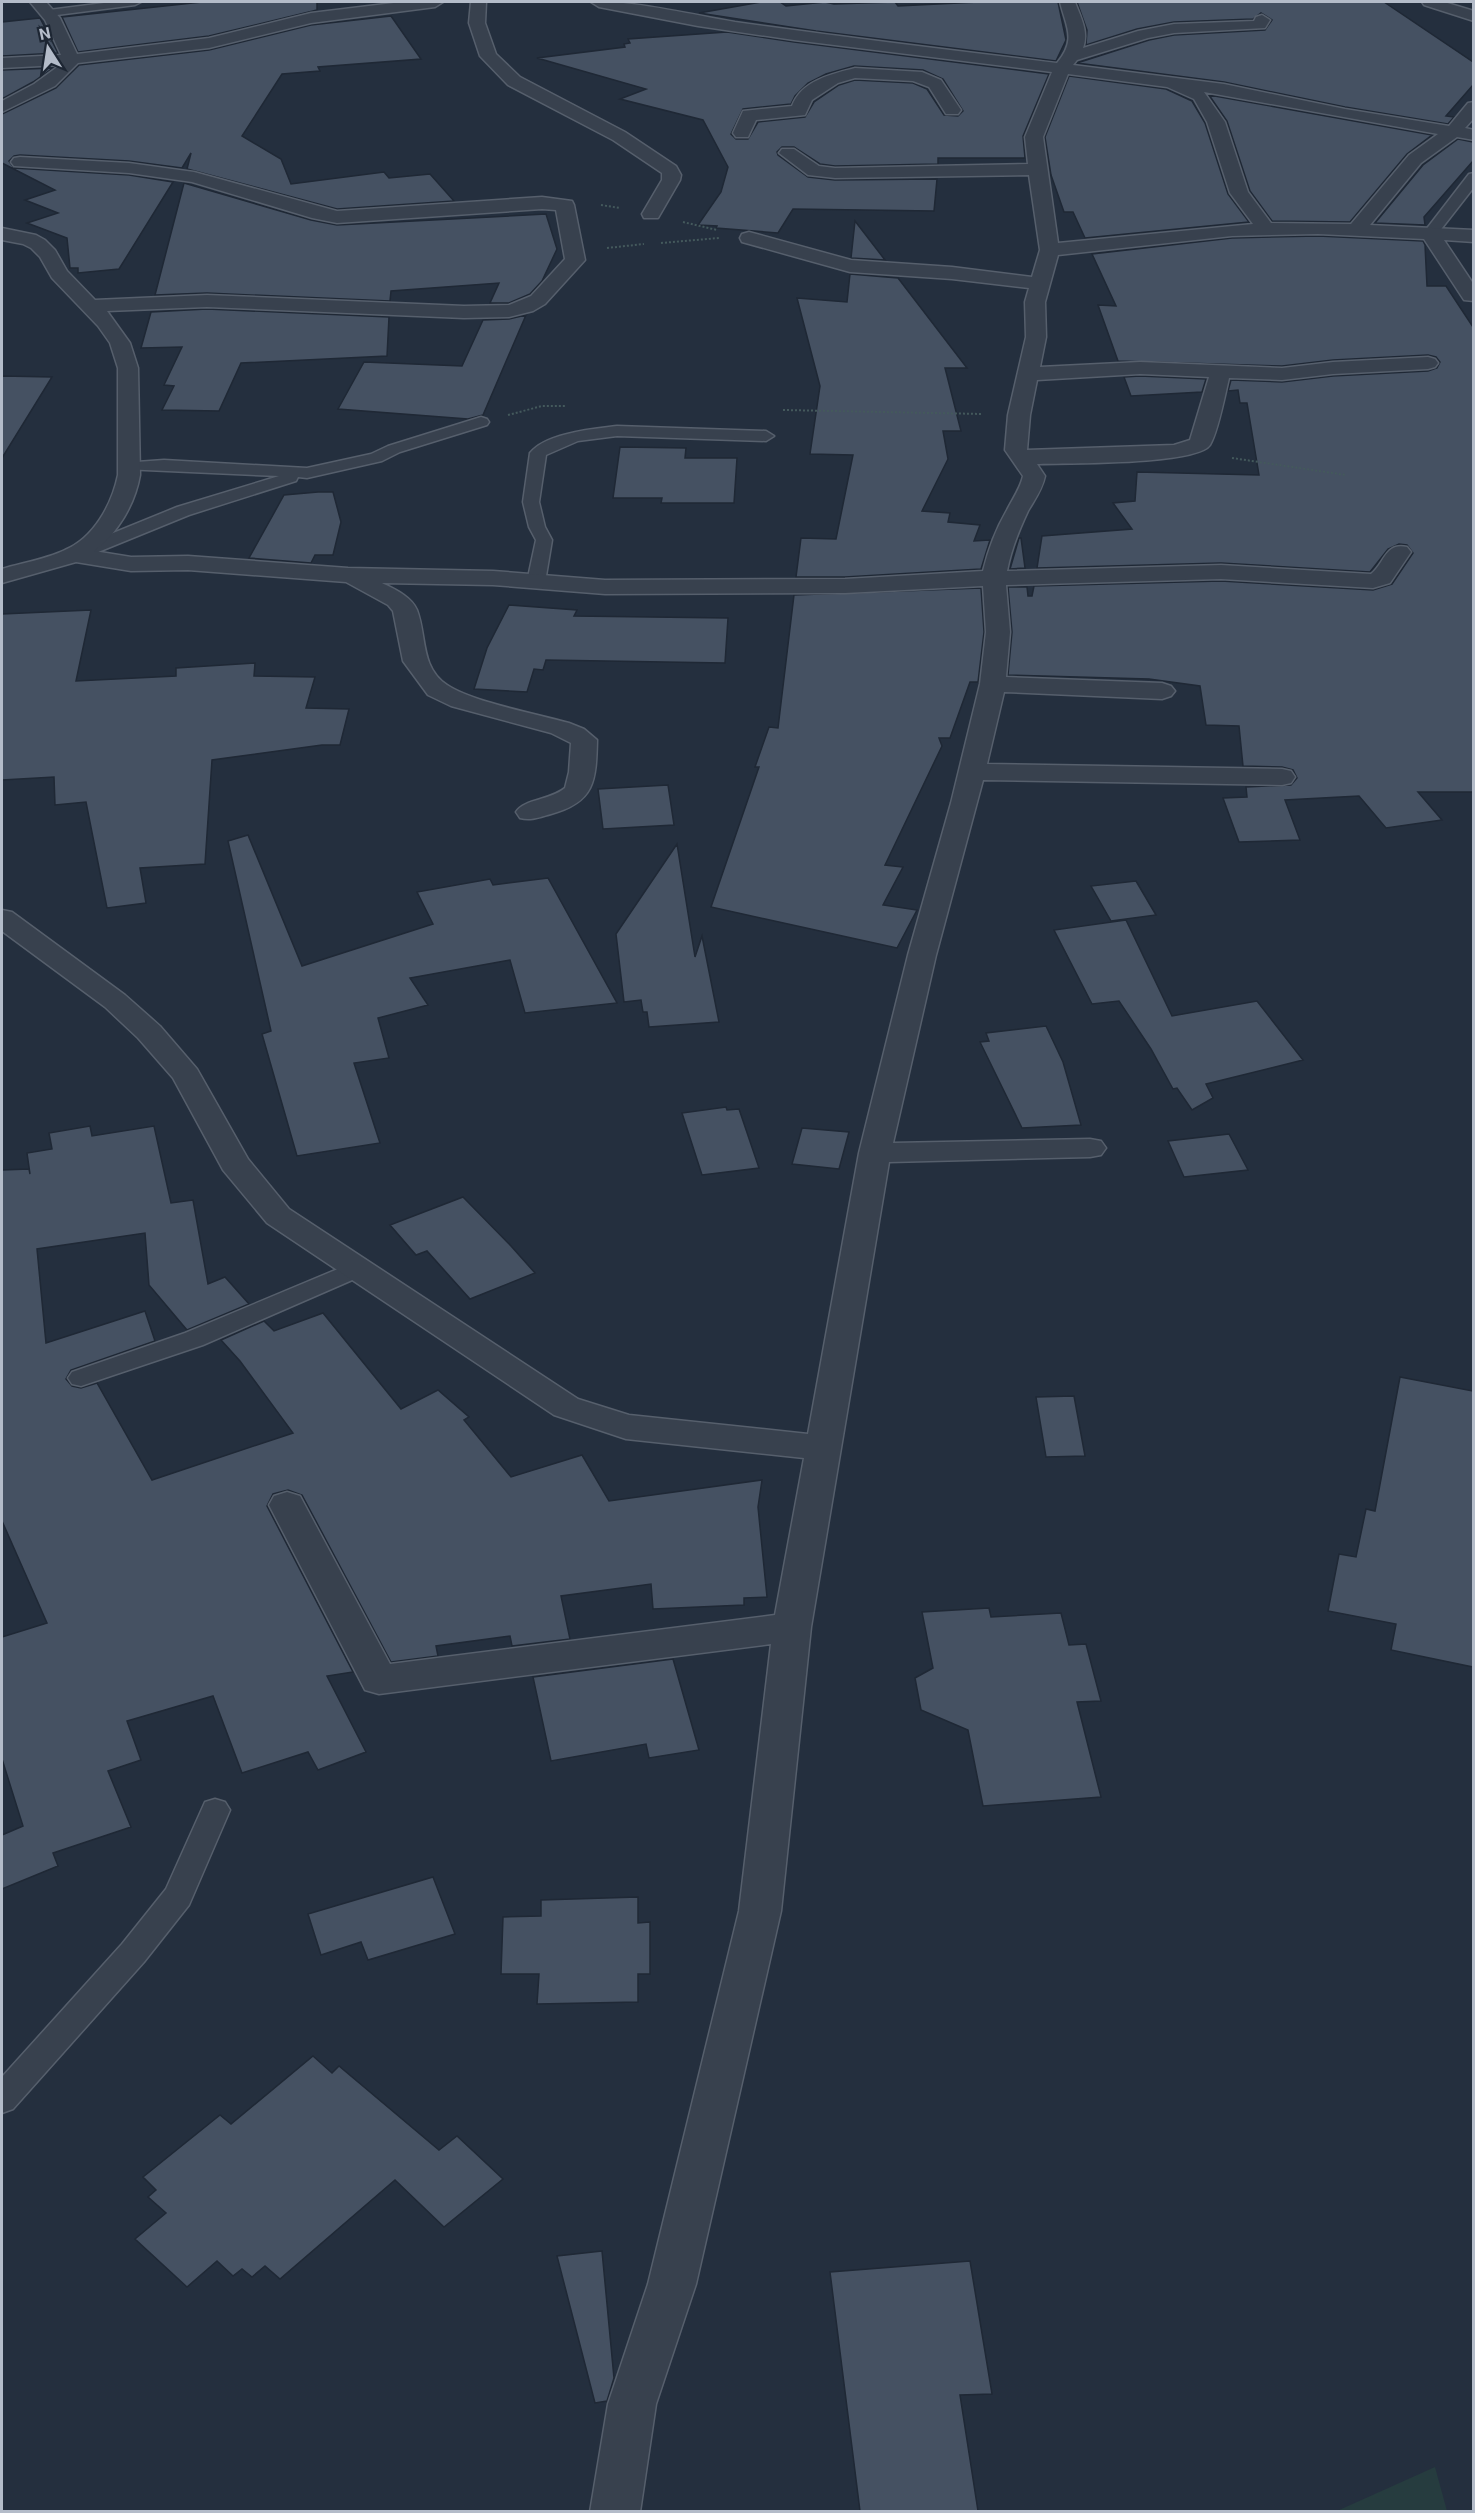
<svg xmlns="http://www.w3.org/2000/svg" width="1475" height="2513" font-family="Roboto,sans-serif">
  <style>
    .green { fill: #263c3f }
    .building { fill: #455162; stroke: #1f2835; stroke-width: 1.5; fill-rule: evenodd }
    .lines { fill: none; stroke-linecap: round; stroke-linejoin: round }
    .lane-casing { stroke: #565f6c; stroke-width: 3 }
    .street-casing { stroke: #565f6c; stroke-width: 3 }
    .path { stroke: #44595c; stroke-width: 2; stroke-dasharray: 2 2; stroke-linecap: butt }
    .lane { fill: #38414e; fill-rule: evenodd }
    .street { fill: #38414e; fill-rule: evenodd }
  </style>
  <rect width="100%" height="100%" fill="#242f3e"/>
  <path class="green" d="M 1435,2467 L 1447,2511 L 1337,2511 Z"/>
  <path class="building" d="M 202,2 L 317,2 L 317,10 L 209,36 L 78,52 L 62,17 Z
    M 761,2 L 780,2 L 786,6 L 825,2 L 834,4 L 895,2 L 898,6 L 979,2 L 1058,2 L 1066,40 L 1056,61 L 816,31 L 699,13 Z
    M 1077,2 L 1384,2 L 1473,62 L 1473,85 L 1446,116 L 1454,117 L 1448,124 L 1345,107 L 1224,82 L 1077,63 L 1149,40 L 1174,35 L 1265,30 L 1272,20 L 1261,13 L 1253,19 L 1174,22 L 1137,29 L 1086,45 L 1087,30 Z
    M 391,16 L 421,59 L 318,67 L 320,71 L 282,74 L 242,136 L 281,159 L 291,184 L 384,172 L 389,178 L 430,174 L 454,201 L 337,209 L 187,169 L 191,153 L 182,168 L 129,161 L 20,155 L 14,156 L 9,161 L 14,168 L 129,175 L 173,182 L 119,269 L 78,273 L 78,268 L 70,268 L 67,238 L 27,223 L 58,213 L 25,200 L 55,190 L 2,163 L 2,114 L 56,88 L 79,65 L 209,50 L 311,25 Z
    M 40,18 L 58,53 L 2,56 L 2,22 Z
    M 727,32 L 794,42 L 1049,74 L 1023,136 L 1025,158 L 938,158 L 938,164 L 835,166 L 820,164 L 794,147 L 782,147 L 777,152 L 778,155 L 808,177 L 835,180 L 937,179 L 934,211 L 793,209 L 778,233 L 716,228 L 717,226 L 698,225 L 721,192 L 728,167 L 703,120 L 620,99 L 646,89 L 537,58 L 625,47 L 624,44 L 630,43 L 628,39 ZM 854,66 L 923,70 L 943,79 L 963,111 L 958,116 L 944,115 L 927,89 L 913,83 L 855,80 L 839,85 L 814,102 L 805,117 L 758,122 L 748,139 L 736,139 L 731,134 L 743,109 L 791,104 L 795,96 L 808,83 L 826,74 Z
    M 53,68 L 33,82 L 2,99 L 2,70 Z
    M 1069,76 L 1166,89 L 1192,101 L 1205,123 L 1228,194 L 1249,222 L 1085,238 L 1073,212 L 1064,212 L 1051,175 L 1045,137 Z
    M 1209,95 L 1432,135 L 1407,154 L 1350,222 L 1272,221 L 1250,191 L 1227,121 Z
    M 1458,139 L 1473,142 L 1473,161 L 1424,217 L 1425,225 L 1375,223 L 1423,165 Z
    M 184,183 L 311,220 L 337,225 L 546,214 L 557,249 L 542,281 L 530,294 L 509,303 L 490,303 L 499,283 L 391,291 L 390,301 L 207,293 L 155,295 Z
    M 855,221 L 885,260 L 851,258 Z
    M 1318,236 L 1423,241 L 1425,245 L 1427,286 L 1446,286 L 1473,327 L 1473,792 L 1418,792 L 1442,820 L 1386,828 L 1359,796 L 1285,800 L 1300,840 L 1239,842 L 1223,798 L 1247,797 L 1246,787 L 1291,785 L 1297,778 L 1293,770 L 1282,767 L 1243,766 L 1239,726 L 1206,725 L 1200,686 L 1149,679 L 1008,675 L 1012,632 L 1008,587 L 1027,587 L 1028,596 L 1032,596 L 1034,586 L 1221,581 L 1373,590 L 1392,584 L 1413,553 L 1407,545 L 1399,544 L 1388,549 L 1370,572 L 1221,563 L 1037,568 L 1042,536 L 1132,529 L 1113,503 L 1135,501 L 1137,472 L 1259,475 L 1247,403 L 1240,403 L 1238,390 L 1228,391 L 1231,380 L 1282,382 L 1333,376 L 1428,371 L 1437,368 L 1440,362 L 1436,357 L 1428,355 L 1333,360 L 1282,366 L 1118,361 L 1098,305 L 1116,306 L 1092,254 L 1232,238 Z
    M 850,274 L 898,278 L 967,368 L 945,368 L 961,431 L 943,431 L 948,459 L 922,511 L 950,513 L 948,522 L 980,525 L 974,541 L 990,540 L 981,569 L 845,577 L 796,577 L 801,538 L 836,539 L 853,455 L 810,454 L 820,386 L 797,298 L 847,302 Z
    M 207,309 L 389,317 L 387,356 L 241,363 L 219,411 L 162,410 L 174,386 L 164,385 L 182,347 L 141,348 L 151,312 Z
    M 526,315 L 483,415 L 468,419 L 338,409 L 364,362 L 462,366 L 483,320 L 509,319 Z
    M 2,376 L 52,377 L 2,458 Z
    M 1140,376 L 1206,379 L 1202,392 L 1131,396 L 1124,377 Z
    M 620,447 L 686,448 L 685,458 L 737,458 L 734,503 L 661,503 L 662,498 L 613,498 Z
    M 318,492 L 333,492 L 341,522 L 333,555 L 315,555 L 311,563 L 249,558 L 284,495 Z
    M 1019,538 L 1021,538 L 1025,568 L 1010,569 Z
    M 981,588 L 984,632 L 978,682 L 970,682 L 950,738 L 939,738 L 942,746 L 885,865 L 903,867 L 883,905 L 917,910 L 897,948 L 711,907 L 759,767 L 755,767 L 769,727 L 778,728 L 794,595 Z
    M 509,605 L 577,610 L 574,616 L 728,618 L 725,663 L 546,660 L 543,670 L 534,669 L 527,692 L 474,689 L 487,648 Z
    M 91,610 L 76,681 L 176,676 L 176,668 L 255,663 L 254,676 L 315,677 L 306,708 L 349,709 L 340,745 L 322,745 L 212,760 L 205,864 L 140,868 L 146,903 L 107,908 L 86,802 L 55,805 L 54,777 L 2,780 L 2,614 Z
    M 668,785 L 674,825 L 603,829 L 598,789 Z
    M 248,835 L 302,966 L 433,924 L 417,892 L 490,879 L 493,885 L 548,878 L 617,1003 L 525,1013 L 510,960 L 410,978 L 428,1005 L 378,1018 L 389,1058 L 354,1063 L 380,1143 L 297,1156 L 262,1034 L 271,1031 L 228,841 Z
    M 677,844 L 695,957 L 702,936 L 719,1022 L 649,1027 L 647,1012 L 643,1012 L 641,1000 L 624,1002 L 616,934 Z
    M 1136,881 L 1156,915 L 1111,921 L 1091,886 Z
    M 1126,920 L 1172,1016 L 1257,1001 L 1303,1060 L 1206,1084 L 1213,1098 L 1192,1110 L 1177,1088 L 1173,1089 L 1151,1049 L 1119,1001 L 1092,1004 L 1054,930 Z
    M 1046,1026 L 1063,1062 L 1081,1125 L 1022,1128 L 980,1042 L 989,1041 L 986,1033 Z
    M 726,1107 L 727,1110 L 739,1109 L 759,1168 L 702,1175 L 682,1113 Z
    M 90,1126 L 92,1136 L 154,1126 L 171,1203 L 193,1200 L 208,1284 L 225,1277 L 249,1304 L 187,1330 L 149,1285 L 145,1233 L 37,1249 L 46,1343 L 145,1311 L 155,1341 L 71,1370 L 66,1379 L 72,1386 L 81,1388 L 97,1383 L 152,1480 L 293,1433 L 240,1361 L 221,1340 L 264,1321 L 274,1331 L 323,1313 L 401,1409 L 438,1390 L 469,1417 L 464,1420 L 511,1477 L 582,1455 L 609,1501 L 762,1480 L 758,1507 L 767,1597 L 744,1598 L 744,1605 L 653,1609 L 651,1584 L 561,1596 L 570,1639 L 512,1646 L 510,1636 L 436,1646 L 438,1656 L 391,1662 L 302,1495 L 288,1490 L 273,1494 L 267,1506 L 353,1672 L 327,1676 L 366,1752 L 318,1770 L 308,1752 L 242,1773 L 213,1696 L 127,1721 L 141,1760 L 108,1771 L 131,1827 L 53,1853 L 58,1866 L 2,1889 L 2,1835 L 23,1826 L 2,1759 L 2,1637 L 47,1623 L 2,1521 L 2,1170 L 29,1169 L 30,1174 L 27,1153 L 52,1149 L 49,1133 Z
    M 802,1128 L 849,1132 L 839,1169 L 792,1164 Z
    M 1229,1134 L 1248,1170 L 1184,1177 L 1168,1141 Z
    M 463,1197 L 511,1246 L 535,1273 L 470,1299 L 427,1251 L 416,1255 L 390,1225 Z
    M 1400,1377 L 1473,1391 L 1473,1667 L 1391,1650 L 1396,1624 L 1328,1611 L 1339,1554 L 1356,1557 L 1366,1509 L 1375,1511 Z
    M 1074,1396 L 1085,1456 L 1046,1457 L 1036,1397 Z
    M 989,1608 L 991,1617 L 1061,1613 L 1069,1645 L 1086,1644 L 1101,1701 L 1077,1702 L 1101,1797 L 983,1806 L 968,1730 L 921,1710 L 915,1678 L 933,1668 L 922,1612 Z
    M 673,1659 L 699,1750 L 649,1758 L 646,1744 L 551,1761 L 533,1677 Z
    M 433,1877 L 455,1934 L 368,1960 L 361,1942 L 321,1955 L 308,1914 Z
    M 638,1897 L 638,1923 L 650,1922 L 650,1974 L 638,1974 L 638,2002 L 537,2004 L 539,1974 L 501,1974 L 503,1917 L 541,1916 L 541,1900 Z
    M 313,2056 L 332,2073 L 339,2066 L 439,2150 L 457,2136 L 503,2179 L 444,2227 L 395,2180 L 280,2279 L 265,2266 L 252,2277 L 242,2269 L 233,2276 L 217,2261 L 187,2287 L 135,2239 L 166,2213 L 148,2197 L 156,2190 L 143,2177 L 220,2115 L 231,2124 Z
    M 602,2251 L 614,2378 L 607,2401 L 595,2403 L 557,2256 Z
    M 970,2261 L 992,2394 L 960,2395 L 978,2511 L 860,2511 L 830,2272 Z"/>
  <g class="lines">
    <g class="lane-casing">
      <path id="lane" d="M 112,2 L 141,2 L 135,5 L 49,16 L 43,13 L 49,10 Z
        M 1474,173 L 1474,187 L 1435,237 L 1425,237 L 1423,234 L 1425,231 L 1469,174 Z
        M 481,417 L 487,419 L 489,422 L 487,425 L 400,452 L 382,461 L 307,478 L 298,477 L 296,481 L 189,515 L 81,559 L 69,559 L 67,555 L 69,551 L 177,507 L 279,476 L 123,469 L 121,466 L 123,463 L 164,460 L 307,468 L 371,454 L 388,446 Z
        M 617,426 L 766,431 L 774,436 L 766,441 L 617,436 L 578,441 L 546,455 L 539,502 L 545,527 L 552,540 L 545,582 L 542,586 L 530,586 L 527,582 L 536,540 L 529,527 L 523,502 L 530,453 C 546,433 593,429 617,426 Z
        M 357,1261 L 366,1264 L 369,1269 L 366,1274 L 203,1345 L 81,1386 L 72,1384 L 68,1378 L 72,1372 L 185,1333 Z
        M 215,1799 L 225,1802 L 230,1810 L 189,1905 L 144,1962 L 13,2109 L 2,2113 L 2,2077 L 122,1944 L 166,1889 L 205,1802 Z"/>
    </g>
    <g class="street-casing">
      <path id="street" d="M 30,2 L 46,2 L 60,18 L 77,54 L 209,38 L 311,13 L 402,2 L 443,2 L 435,7 L 311,23 L 209,48 L 78,63 L 55,86 L 2,112 L 2,101 L 34,84 L 60,65 L 2,68 L 2,58 L 61,55 L 45,20 Z
        M 471,2 L 486,2 L 485,23 L 496,54 L 520,77 L 625,132 L 676,166 L 681,175 L 680,180 L 658,218 L 644,218 L 642,214 L 662,180 L 662,173 L 613,140 L 508,85 L 480,56 L 469,23 Z
        M 591,2 C 632,0 693,15 735,22 C 842,37 950,50 1057,63 C 1077,39 1066,27 1060,2 L 1075,2 C 1081,18 1089,32 1083,48 L 1138,31 L 1174,24 L 1254,21 L 1256,17 L 1262,15 L 1270,20 L 1265,28 L 1174,33 L 1148,38 L 1077,60 L 1073,65 L 1224,84 L 1345,109 L 1449,126 L 1468,103 L 1474,102 L 1474,118 L 1465,128 L 1474,130 L 1474,140 L 1457,137 L 1421,163 L 1370,225 L 1474,230 L 1474,242 L 1444,240 L 1474,285 L 1474,301 L 1464,300 L 1424,239 L 1318,234 L 1232,236 L 1058,255 L 1045,302 L 1046,337 L 1040,367 L 1140,362 L 1282,368 L 1333,362 L 1428,357 L 1435,359 L 1438,363 L 1435,367 L 1428,369 L 1333,374 L 1282,380 L 1229,378 C 1225,395 1218,432 1210,445 C 1197,465 1065,463 1037,464 L 1045,476 C 1042,490 1035,499 1028,511 C 1019,530 1011,550 1007,571 L 1221,565 L 1371,574 C 1385,563 1385,542 1407,547 L 1411,552 L 1390,583 L 1373,588 L 1221,579 L 1006,585 L 1010,632 L 1006,677 L 1162,683 L 1171,686 L 1175,691 L 1171,696 L 1162,699 L 1004,692 L 987,764 L 1282,769 L 1291,771 L 1295,777 L 1291,783 L 1282,785 L 983,780 L 936,955 L 893,1143 L 1090,1139 L 1101,1141 L 1106,1148 L 1101,1155 L 1090,1157 L 889,1162 L 811,1627 L 781,1911 L 696,2284 L 656,2404 L 640,2512 L 590,2512 L 608,2404 L 648,2284 L 739,1911 L 771,1644 L 379,1694 L 365,1690 L 269,1505 L 274,1496 L 287,1492 L 300,1496 L 390,1664 L 775,1615 L 804,1458 L 626,1439 L 554,1415 L 267,1223 L 223,1170 L 173,1078 L 138,1038 L 105,1007 L 2,931 L 2,910 L 12,912 L 125,995 L 160,1026 L 197,1069 L 248,1159 L 289,1209 L 578,1399 L 629,1415 L 808,1434 L 859,1153 L 908,955 L 951,803 L 980,684 L 986,632 L 983,586 L 845,593 L 605,594 L 493,585 L 382,583 C 394,589 411,596 417,610 C 427,636 420,667 447,685 C 472,702 537,714 569,723 L 584,729 L 597,740 C 596,781 595,802 551,814 C 540,817 531,821 520,818 L 516,812 C 524,799 551,800 565,788 L 569,772 L 571,743 L 551,733 L 451,706 L 428,695 L 403,661 L 393,611 L 388,605 L 346,582 L 188,570 L 131,571 L 76,562 L 2,583 L 2,569 C 22,563 46,559 65,550 C 94,538 112,504 118,475 L 118,368 L 110,343 L 98,326 L 52,278 L 40,257 L 31,248 L 23,244 L 2,240 L 2,228 L 36,235 L 45,240 L 55,250 L 67,271 L 95,300 L 207,295 L 464,306 L 509,305 L 531,296 L 565,259 L 556,210 L 542,209 L 337,223 L 312,218 L 192,182 L 129,173 L 14,166 L 11,162 L 14,158 L 20,157 L 129,163 L 194,172 L 337,211 L 542,197 L 572,201 L 574,205 L 585,260 L 545,304 L 533,311 L 509,317 L 464,318 L 207,307 L 107,311 L 130,343 L 138,368 L 140,475 C 135,504 118,533 94,551 L 131,557 L 188,556 L 348,568 L 493,571 L 605,580 L 845,579 L 983,571 C 988,550 996,529 1007,510 C 1013,498 1020,489 1023,476 L 1005,450 L 1008,415 L 1026,337 L 1025,302 L 1029,288 L 952,279 L 850,272 L 742,242 L 740,238 L 742,234 L 749,232 L 851,260 L 952,267 L 1032,277 L 1040,250 L 1029,175 L 835,178 L 808,175 L 779,153 L 782,149 L 794,149 L 819,166 L 835,168 L 1028,164 L 1025,137 L 1052,72 L 794,40 L 698,26 L 599,7 ZM 1068,74 L 1167,87 L 1194,99 L 1207,122 L 1230,193 L 1253,224 L 1058,243 L 1043,137 ZM 1204,92 L 1438,134 L 1409,155 L 1351,224 L 1271,223 L 1248,192 L 1225,122 ZM 1140,374 L 1209,377 L 1190,440 L 1174,445 L 1027,450 L 1030,415 L 1037,380 Z
        M 1422,2 L 1444,2 L 1474,11 L 1474,21 L 1424,5 Z
        M 855,68 L 922,72 L 941,80 L 961,110 L 958,114 L 946,114 L 929,87 L 913,81 L 855,78 L 838,83 L 812,100 L 805,115 L 756,120 L 748,137 L 736,137 L 733,133 L 743,111 L 792,106 C 801,81 831,74 855,68 Z"/>
    </g>
    <path class="path" d="M 601,205 L 620,208
      M 683,222 L 717,230
      M 661,243 L 719,238
      M 607,248 L 644,244
      M 783,410 L 982,414
      M 508,415 L 542,406 L 565,406
      M 1232,458 L 1346,475"/>
    <use href="#lane" class="lane"/>
    <use href="#street" class="street"/>
  </g>
  <rect width="1475" height="2513" fill="none" stroke="#b4bcc9" stroke-width="6"/>
  <g transform="translate(48 48) rotate(348)" stroke="#1d2633" stroke-width="4.5" paint-order="stroke">
  <path d="M0-4.5L10 22L0 15L-10 22Z" fill="#b4bcc9"/>
  <text y="-9" font-size="16" font-weight="bold" text-anchor="middle" fill="#b4bcc9">N</text>
  </g>
</svg>
